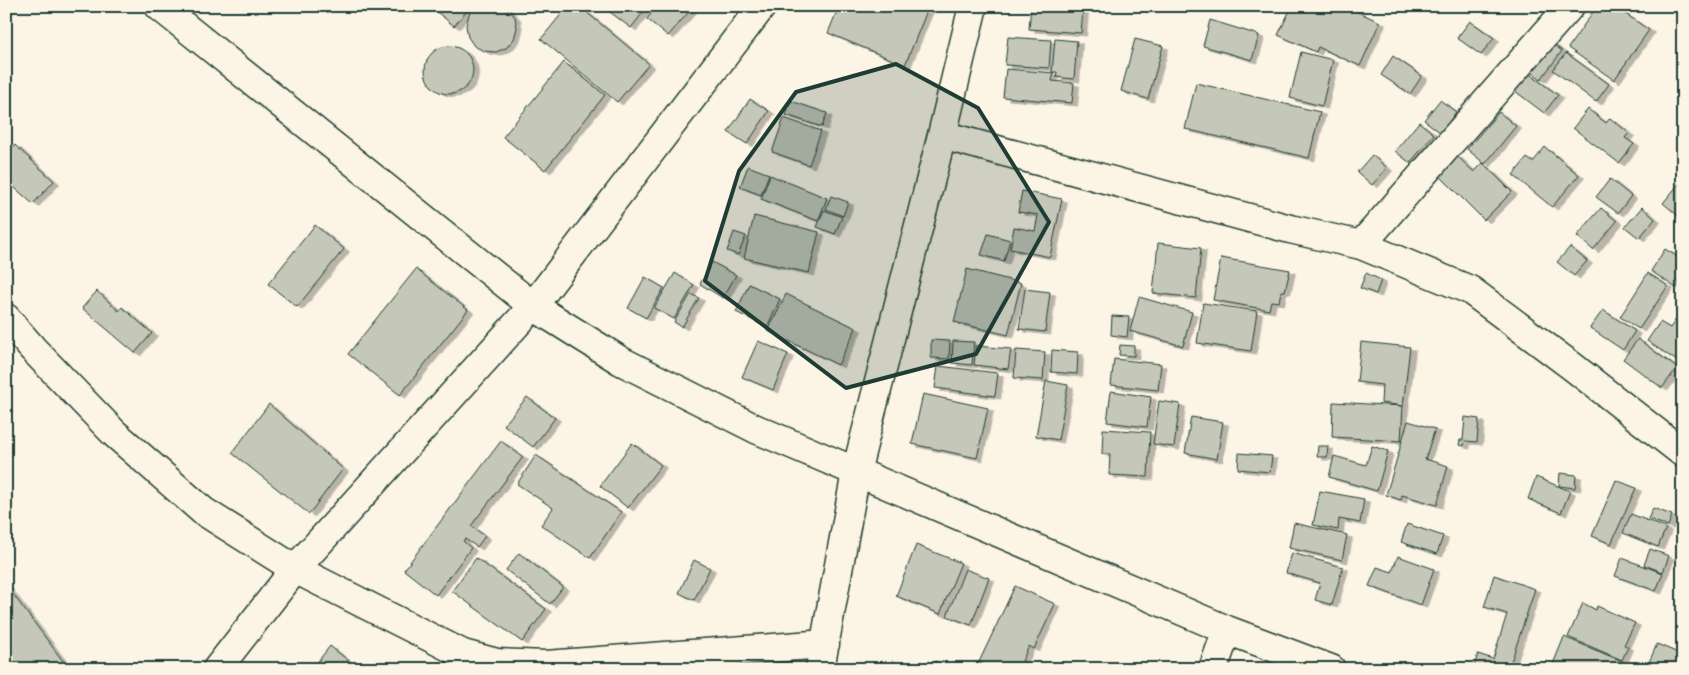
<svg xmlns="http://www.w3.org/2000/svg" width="1689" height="675" font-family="Delius,sans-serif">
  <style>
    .building { fill: #c5c7b9; stroke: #1f3d34; filter: url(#shadow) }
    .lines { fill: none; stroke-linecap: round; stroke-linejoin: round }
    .street-casing { stroke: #1f3d34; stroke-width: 31 }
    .street { stroke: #fcf5e5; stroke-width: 28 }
    .marked { fill: #1f3d34; fill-opacity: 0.2; stroke: #1f3d34; stroke-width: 4; stroke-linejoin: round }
  </style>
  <defs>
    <filter id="shadow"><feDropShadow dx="5.5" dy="3" stdDeviation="0" flood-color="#0004"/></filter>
  </defs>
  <rect width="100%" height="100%" fill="#fcf5e5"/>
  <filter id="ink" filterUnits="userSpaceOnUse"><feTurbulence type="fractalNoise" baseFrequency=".02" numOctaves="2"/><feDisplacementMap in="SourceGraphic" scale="10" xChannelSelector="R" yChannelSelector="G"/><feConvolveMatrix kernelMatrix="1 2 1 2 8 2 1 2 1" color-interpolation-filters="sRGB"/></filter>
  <g filter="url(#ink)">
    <path class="building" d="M 441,6 L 471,6 L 454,26 L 437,12 Z
      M 477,6 L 505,6 L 515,17 L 517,28 L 514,39 L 506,48 L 496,52 L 484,51 L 474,46 L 468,37 L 466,26 L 469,14 Z
      M 568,6 L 579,6 L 649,64 L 617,102 L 541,39 Z
      M 602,6 L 648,6 L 631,28 Z
      M 657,6 L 694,6 L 668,36 L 647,19 Z
      M 839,6 L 929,6 L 905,65 L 828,33 Z
      M 1031,6 L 1083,10 L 1081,33 L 1029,29 Z
      M 1292,6 L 1345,6 L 1380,22 L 1360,66 L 1318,47 L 1316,52 L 1278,35 Z
      M 1597,6 L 1614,6 L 1649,30 L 1614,80 L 1568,48 Z
      M 1210,20 L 1259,35 L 1252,60 L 1203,46 Z
      M 1470,21 L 1494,38 L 1481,55 L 1457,38 Z
      M 1008,37 L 1051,40 L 1049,68 L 1005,65 Z
      M 1055,39 L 1077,41 L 1074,79 L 1056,77 L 1057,72 L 1052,72 Z
      M 1135,39 L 1163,46 L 1148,99 L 1121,91 Z
      M 1547,39 L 1562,51 L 1541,79 L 1525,67 Z
      M425 70a24 24 0 1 1 48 0a24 24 0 1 1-48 0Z
      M 1301,52 L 1333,60 L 1322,106 L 1290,98 Z
      M 1566,53 L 1609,84 L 1596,102 L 1553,70 Z
      M 1393,56 L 1422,76 L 1410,94 L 1381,75 Z
      M 564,62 L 605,95 L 545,170 L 503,137 Z
      M 1520,67 L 1558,95 L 1544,113 L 1507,85 Z
      M 1006,69 L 1054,73 L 1052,81 L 1074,83 L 1072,103 L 1003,97 Z
      M 1196,83 L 1320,112 L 1309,158 L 1185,129 Z
      M 750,99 L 769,111 L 747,144 L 728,132 Z
      M 1440,100 L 1456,112 L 1441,133 L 1424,120 Z
      M 791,101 L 827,113 L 822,127 L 786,115 Z
      M 1588,109 L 1606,123 L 1610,118 L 1629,133 L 1625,138 L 1634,144 L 1619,163 L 1573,128 Z
      M 1499,112 L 1516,126 L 1485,164 L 1467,149 Z
      M 784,118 L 821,131 L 809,165 L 772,152 Z
      M 1419,122 L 1434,134 L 1410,163 L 1395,151 Z
      M 15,145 L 54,181 L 33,204 L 6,180 L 6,155 Z
      M 1545,147 L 1579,175 L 1552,207 L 1513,175 L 1527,158 L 1533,162 Z
      M 1372,155 L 1387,168 L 1372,185 L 1357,172 Z
      M 1456,155 L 1474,172 L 1483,163 L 1512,192 L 1484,220 L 1438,174 Z
      M 748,166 L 769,174 L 761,195 L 740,187 Z
      M 770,175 L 827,198 L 818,221 L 761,199 Z
      M 1610,179 L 1631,196 L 1618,213 L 1596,197 Z
      M 1683,179 L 1683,220 L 1663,203 Z
      M 1022,191 L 1062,199 L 1050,257 L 1010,249 L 1014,227 L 1035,231 L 1038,215 L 1018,212 Z
      M 831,196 L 848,202 L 843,216 L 826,209 Z
      M 1642,207 L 1655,219 L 1639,238 L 1625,227 Z
      M 1601,208 L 1617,221 L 1593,250 L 1577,236 Z
      M 824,210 L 842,217 L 835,234 L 817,227 Z
      M 754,216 L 819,232 L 809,273 L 744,258 Z
      M 315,225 L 344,249 L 297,307 L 268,284 Z
      M 734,232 L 746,236 L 738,255 L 727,251 Z
      M 988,234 L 1010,240 L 1004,261 L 981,255 Z
      M 1158,243 L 1201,248 L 1196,298 L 1153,293 Z
      M 1570,247 L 1587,261 L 1574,276 L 1557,262 Z
      M 1665,249 L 1683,260 L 1683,277 L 1676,288 L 1651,271 Z
      M 1221,258 L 1290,270 L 1285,291 L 1281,291 L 1279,302 L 1271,301 L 1269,310 L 1213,300 Z
      M 712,262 L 736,275 L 723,298 L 700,284 Z
      M 416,269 L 468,310 L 400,395 L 348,354 Z
      M 967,269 L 1021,283 L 1008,335 L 954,322 Z
      M 675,273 L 694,285 L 674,319 L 654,308 Z
      M 1366,273 L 1381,280 L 1376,294 L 1360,288 Z
      M 1648,273 L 1668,286 L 1639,329 L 1620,317 Z
      M 645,277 L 664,288 L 646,318 L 628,308 Z
      M 749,284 L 780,299 L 767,327 L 736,312 Z
      M 1025,289 L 1050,292 L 1045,332 L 1019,329 Z
      M 97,291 L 119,311 L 122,307 L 152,333 L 135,353 L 82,308 Z
      M 691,294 L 699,298 L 682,327 L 674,322 Z
      M 786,294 L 856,328 L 838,365 L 768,331 Z
      M 1139,297 L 1192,312 L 1183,346 L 1130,331 Z
      M 1203,303 L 1257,311 L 1251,351 L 1197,343 Z
      M 1603,310 L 1635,331 L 1623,350 L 1590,328 Z
      M 1679,315 L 1683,318 L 1683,365 L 1647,341 L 1660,322 L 1670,328 Z
      M 1112,316 L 1129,317 L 1127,337 L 1111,335 Z
      M 1638,339 L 1677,368 L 1662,388 L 1623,359 Z
      M 931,340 L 950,341 L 949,359 L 931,358 Z
      M 758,341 L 788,354 L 773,390 L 742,377 Z
      M 953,341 L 974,342 L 972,365 L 952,363 Z
      M 1361,342 L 1410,347 L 1403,406 L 1381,403 L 1382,385 L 1357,382 Z
      M 1120,345 L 1134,346 L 1134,356 L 1119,355 Z
      M 976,346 L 1011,349 L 1008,369 L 974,365 Z
      M 1016,350 L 1045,352 L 1043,380 L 1014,378 Z
      M 1052,350 L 1078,352 L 1077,374 L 1051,372 Z
      M 1114,359 L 1161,364 L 1158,390 L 1111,385 Z
      M 938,366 L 998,373 L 995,396 L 935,388 Z
      M 1046,381 L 1068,385 L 1058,440 L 1036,436 Z
      M 1111,391 L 1151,397 L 1147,427 L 1107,422 Z
      M 923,394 L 988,408 L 977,458 L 912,444 Z
      M 527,397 L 555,418 L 533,447 L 504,425 Z
      M 1159,401 L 1180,404 L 1174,447 L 1153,444 Z
      M 1333,402 L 1403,406 L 1401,441 L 1332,437 Z
      M 269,404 L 343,469 L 309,514 L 232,453 Z
      M 1191,417 L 1223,422 L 1217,459 L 1185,453 Z
      M 1465,417 L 1479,419 L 1477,442 L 1465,441 L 1464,446 L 1459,445 L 1460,440 L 1463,440 Z
      M 1408,421 L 1435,429 L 1425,459 L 1448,466 L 1437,505 L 1402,495 L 1401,500 L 1386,495 Z
      M 1103,429 L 1150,432 L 1148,477 L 1109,475 L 1110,454 L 1102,454 Z
      M 501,441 L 523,457 L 471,526 L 485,536 L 477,547 L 465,539 L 463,541 L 471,548 L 436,595 L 404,570 Z
      M 632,443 L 661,465 L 628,508 L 600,486 Z
      M 1318,446 L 1328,446 L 1327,457 L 1317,457 Z
      M 1372,446 L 1388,451 L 1377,491 L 1329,477 L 1334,456 L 1366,465 Z
      M 1239,453 L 1272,456 L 1270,472 L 1238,469 Z
      M 536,455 L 621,512 L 590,558 L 541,525 L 553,508 L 517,484 Z
      M 1560,473 L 1576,475 L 1575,488 L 1559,486 Z
      M 1536,477 L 1570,491 L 1561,513 L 1528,499 Z
      M 1616,480 L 1636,488 L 1611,544 L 1592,536 Z
      M 1320,491 L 1364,499 L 1360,523 L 1339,519 L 1338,530 L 1313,525 Z
      M 1653,508 L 1672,515 L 1668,526 L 1648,519 Z
      M 1631,514 L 1666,528 L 1658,547 L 1623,533 Z
      M 1294,523 L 1347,535 L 1342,560 L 1289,548 Z
      M 1407,524 L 1443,536 L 1437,554 L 1401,542 Z
      M 916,545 L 961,563 L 940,614 L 896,596 Z
      M 1650,549 L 1669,556 L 1663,572 L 1644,565 Z
      M 519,553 L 563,587 L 550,604 L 506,570 Z
      M 1292,553 L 1343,567 L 1332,605 L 1315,600 L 1320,583 L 1286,573 Z
      M 1398,556 L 1434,569 L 1421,605 L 1369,586 L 1377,567 L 1392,572 Z
      M 476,558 L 546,609 L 522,642 L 452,591 Z
      M 1622,558 L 1663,573 L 1656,591 L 1615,576 Z
      M 694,560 L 710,568 L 694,600 L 679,593 Z
      M 965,569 L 989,578 L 971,625 L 947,616 Z
      M 1494,575 L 1535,589 L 1509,668 L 1499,665 L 1497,669 L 1473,669 L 1478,654 L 1493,659 L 1507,614 L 1484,607 Z
      M 6,585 L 69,669 L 6,669 Z
      M 1015,586 L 1055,604 L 1034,649 L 1029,646 L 1022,661 L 1027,664 L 1025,669 L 992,669 L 979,662 Z
      M 1583,603 L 1596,610 L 1597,606 L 1635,623 L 1624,645 L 1628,647 L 1622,660 L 1568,637 Z
      M 1564,637 L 1629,664 L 1627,669 L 1551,669 Z
      M 1657,644 L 1683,655 L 1683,669 L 1646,669 Z
      M 330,646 L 359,669 L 312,669 Z
      M 892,661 L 913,669 L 889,669 Z
      M 935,661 L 954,668 L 953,669 L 932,669 Z"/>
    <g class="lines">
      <g class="street-casing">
        <path id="street" d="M 159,6 L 533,306 L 621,361 L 756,429 L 1227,630 L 1331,669
          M 942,135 L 1290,229 L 1361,245 L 1470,290 L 1573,367 L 1683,453
          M 1361,245 L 1570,6
          M 6,318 L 33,349 L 114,433 L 203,511 L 295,569 L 463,654 L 497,663 L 546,665 L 825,644
          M 217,669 L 295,569 L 533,306 L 762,6
          M 820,669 L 856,472 L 942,135 L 973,6
          M 1213,669 L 1227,630"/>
      </g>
      <use href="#street" class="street"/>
    </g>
  </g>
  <path class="marked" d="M 896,64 L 978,108 L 1049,222 L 976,354 L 846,388 L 705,281 L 739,171 L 796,92 Z"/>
  <rect width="1689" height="675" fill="none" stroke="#fcf5e5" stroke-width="25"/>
  <rect x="12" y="12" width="1664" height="650" fill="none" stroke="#1f3d34" stroke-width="2" filter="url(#ink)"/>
</svg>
